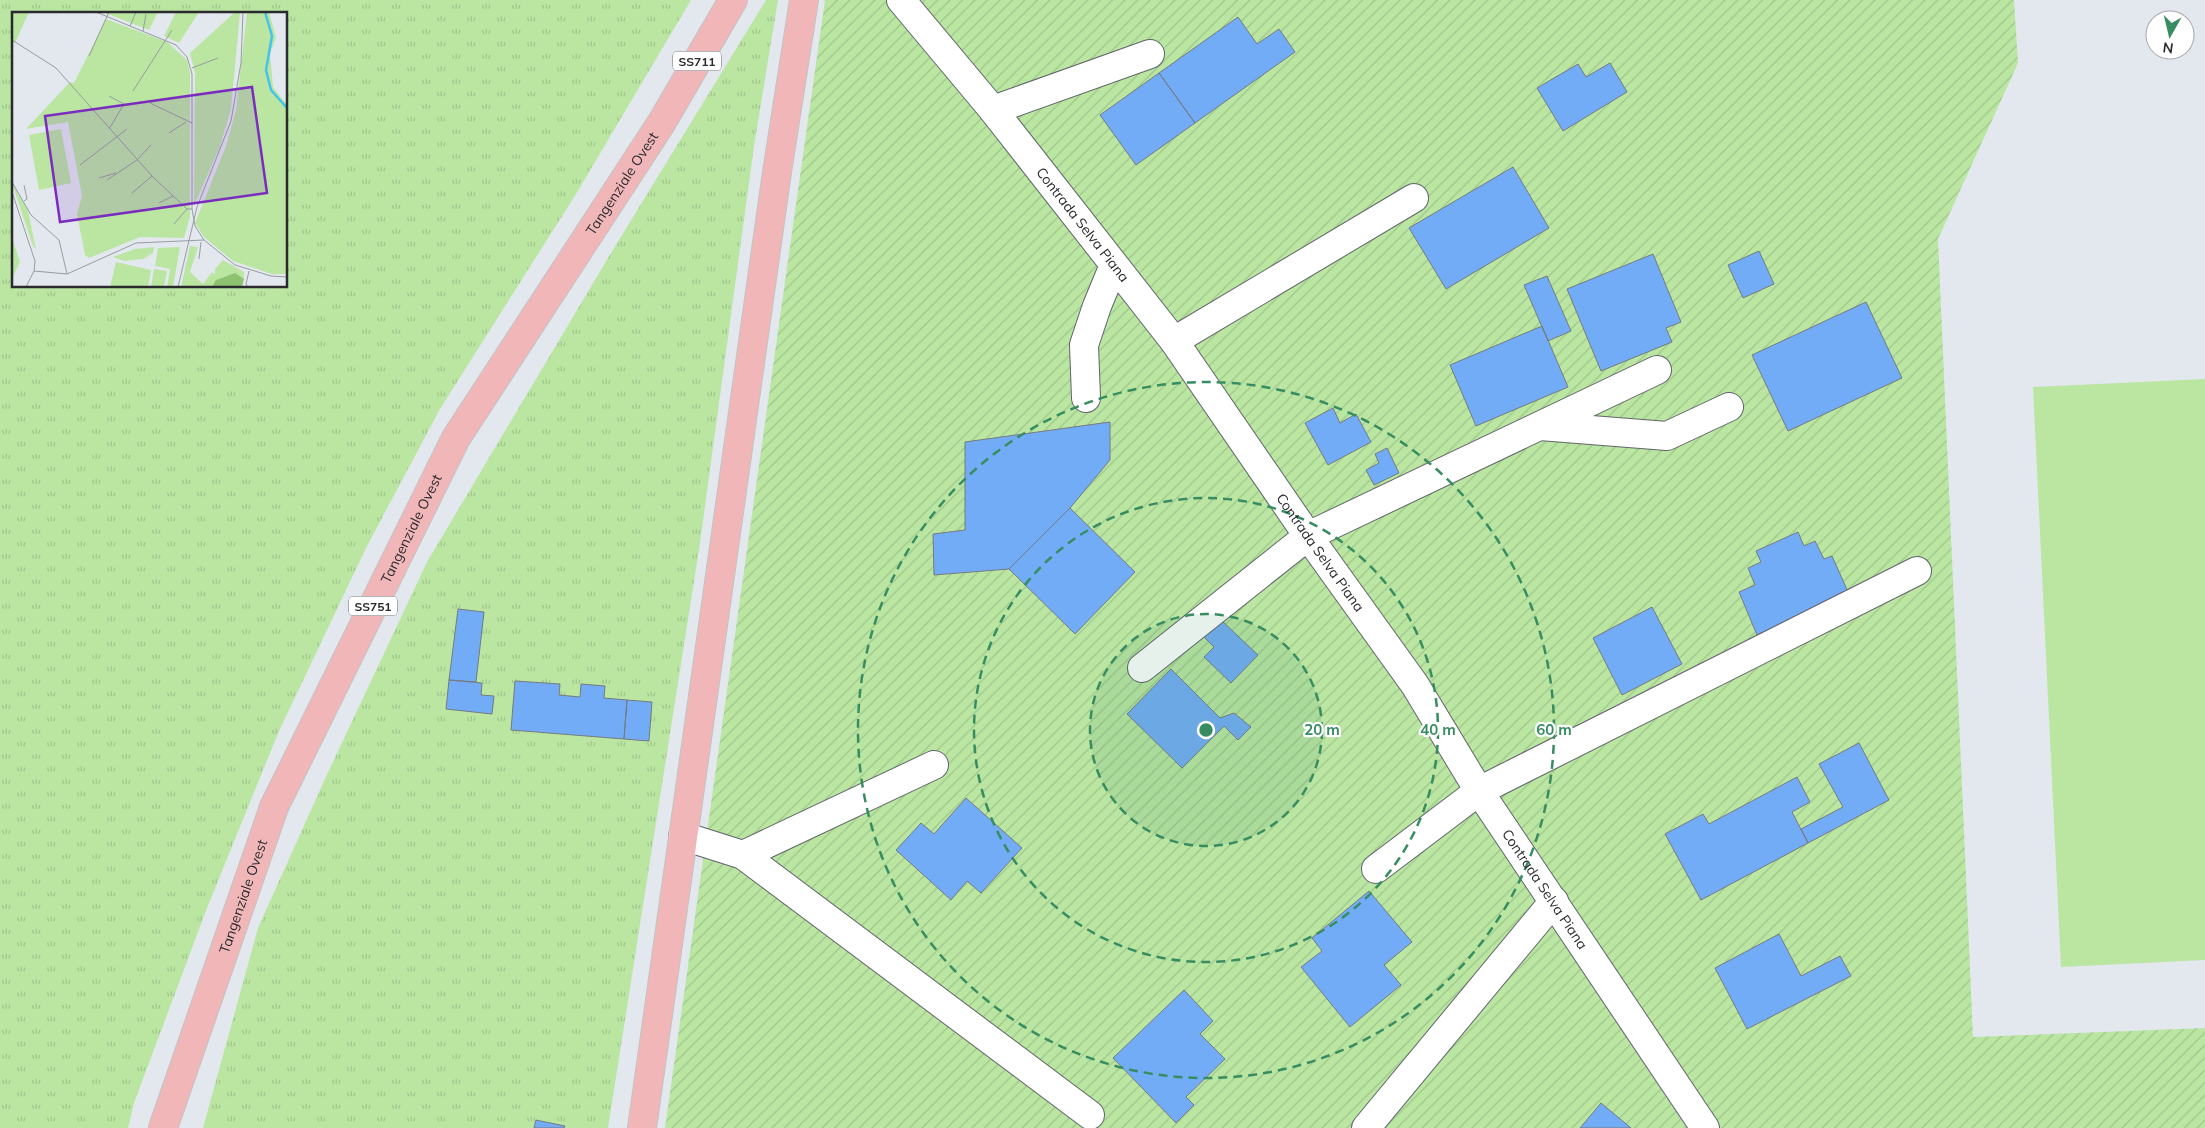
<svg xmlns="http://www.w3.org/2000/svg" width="2205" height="1128" font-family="Mulish,sans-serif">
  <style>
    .grass { fill: url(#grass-tufts); fill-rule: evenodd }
    .park { fill: #bae6a2 }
    .garden { fill: url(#garden-furrows) }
    .building { fill: #73acf6; stroke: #757a80 }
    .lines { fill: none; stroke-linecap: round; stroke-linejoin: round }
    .minor-casing { stroke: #60646a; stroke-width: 30 }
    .major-casing { stroke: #c3c3c4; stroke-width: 30 }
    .minor { stroke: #fff; stroke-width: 28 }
    .major { stroke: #f1b7b8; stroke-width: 28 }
    .ring { fill: none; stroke: #378d61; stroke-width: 2.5; stroke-dasharray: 9 6 }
    .labels { text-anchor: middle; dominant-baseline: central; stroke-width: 4.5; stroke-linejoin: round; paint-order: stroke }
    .shield { fill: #fff; stroke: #686a6c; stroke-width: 1 }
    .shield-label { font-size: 12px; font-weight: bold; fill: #282a2d }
    .street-label { font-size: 14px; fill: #282a2d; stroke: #fff }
    .inset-river { fill: none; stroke: #46c3ed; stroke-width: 2.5 }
    .inset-road { fill: none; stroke: #989ca1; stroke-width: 1 }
    .view { fill: #7b2cbf; fill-opacity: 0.15; stroke: #7b2cbf; stroke-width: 2.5 }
    .inset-edge { fill: none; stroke: #282a2d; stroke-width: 2.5 }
    .centre { fill: #378d61; stroke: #fff; stroke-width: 2.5 }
    .ring-label { font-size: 15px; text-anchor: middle; font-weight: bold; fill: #378d61; stroke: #fff; stroke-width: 4.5; stroke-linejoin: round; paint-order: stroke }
  </style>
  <defs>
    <pattern id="grass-tufts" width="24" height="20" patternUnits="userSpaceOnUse" patternTransform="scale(1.25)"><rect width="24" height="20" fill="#bae6a2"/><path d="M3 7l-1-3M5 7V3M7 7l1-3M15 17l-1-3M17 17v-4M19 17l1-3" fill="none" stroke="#a0c58c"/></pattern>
    <pattern id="garden-furrows" width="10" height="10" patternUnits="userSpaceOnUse" patternTransform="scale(1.25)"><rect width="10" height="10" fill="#bae6a2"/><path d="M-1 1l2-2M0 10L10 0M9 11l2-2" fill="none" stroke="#a0c58c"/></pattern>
  </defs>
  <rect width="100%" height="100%" fill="#e3e8ef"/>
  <path class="grass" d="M 0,0 L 691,0 L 576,194 L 440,409 L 366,548 L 279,731 L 207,908 L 134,1103 L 128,1128 L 0,1128 ZM 14,14 L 286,14 L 286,286 L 14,286 Z
    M 766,0 L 778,0 L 754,146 L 700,543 L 608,1128 L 203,1128 L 258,928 L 324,781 L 427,562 L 608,258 Z"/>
  <path class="park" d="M 2205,379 L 2205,960 L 2061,967 L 2033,387 Z"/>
  <path class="garden" d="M 825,0 L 2014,0 L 2018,63 L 1938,239 L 1973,1037 L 2205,1028 L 2205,1128 L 665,1128 Z"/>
  <path class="building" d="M 1238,17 L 1257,44 L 1279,29 L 1295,52 L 1195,123 L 1159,73 Z
    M 1610,63 L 1627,92 L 1563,131 L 1537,88 L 1578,64 L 1586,77 Z
    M 1159,73 L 1195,123 L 1136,165 L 1100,115 Z
    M 1513,167 L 1549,228 L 1446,289 L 1409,228 Z
    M 1759,251 L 1774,284 L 1743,298 L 1728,265 Z
    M 1653,254 L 1681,322 L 1666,328 L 1672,342 L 1601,371 L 1567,289 Z
    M 1547,276 L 1571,331 L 1548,341 L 1524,285 Z
    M 1866,302 L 1902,378 L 1788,431 L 1752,355 Z
    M 1542,326 L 1568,387 L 1476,426 L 1450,365 Z
    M 1333,408 L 1340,423 L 1356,414 L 1371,442 L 1328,465 L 1305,423 Z
    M 1110,422 L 1110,460 L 1070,508 L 1009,569 L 934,575 L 933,534 L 965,530 L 965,442 Z
    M 1387,448 L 1399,473 L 1374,485 L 1366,470 L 1379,463 L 1375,454 Z
    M 1070,508 L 1135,572 L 1075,634 L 1009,569 Z
    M 1798,532 L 1804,546 L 1815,541 L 1824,559 L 1832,556 L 1849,594 L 1757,635 L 1739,592 L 1755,585 L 1748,568 L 1761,562 L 1756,551 Z
    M 1652,607 L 1682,664 L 1622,695 L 1593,638 Z
    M 458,609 L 484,612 L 476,682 L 449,680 Z
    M 1220,619 L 1258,655 L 1231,683 L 1204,657 L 1214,647 L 1203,636 Z
    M 1171,669 L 1220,718 L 1234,713 L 1251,727 L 1238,740 L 1224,726 L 1182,768 L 1127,714 Z
    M 449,680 L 482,683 L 481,695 L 494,696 L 492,714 L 446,709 Z
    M 515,681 L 560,684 L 559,695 L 580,697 L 581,684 L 605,686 L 604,698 L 627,700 L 624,739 L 511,730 Z
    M 627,700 L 652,702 L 649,741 L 624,739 Z
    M 1859,743 L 1889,800 L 1808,843 L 1801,829 L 1843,807 L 1819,764 Z
    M 1797,777 L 1810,802 L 1792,812 L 1808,843 L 1701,900 L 1665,834 L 1703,814 L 1709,824 Z
    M 966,798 L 1022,848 L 981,893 L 967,881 L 951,900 L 896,850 L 921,823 L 934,834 Z
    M 1369,891 L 1412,942 L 1384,965 L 1401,985 L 1350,1027 L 1301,967 L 1322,951 L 1312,938 Z
    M 1779,934 L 1801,976 L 1840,956 L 1851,976 L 1747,1029 L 1715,968 Z
    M 1184,990 L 1213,1021 L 1200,1034 L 1225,1059 L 1186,1097 L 1194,1105 L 1176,1123 L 1113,1058 Z
    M 1601,1103 L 1631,1128 L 1580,1128 Z
    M 536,1120 L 565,1126 L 564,1128 L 534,1128 Z"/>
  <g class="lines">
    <g class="minor-casing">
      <g id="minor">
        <path id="s1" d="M 901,0 L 993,110 L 1174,341 L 1308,536 L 1415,685 L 1479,791 L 1705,1128"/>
        <path d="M 993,110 L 1150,54"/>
        <path d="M 1174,341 L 1414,198"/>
        <path d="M 1086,398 L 1084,345 L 1097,306 L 1114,265"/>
        <path d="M 1540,426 L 1667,436 L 1729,407"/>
        <path d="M 1142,668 L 1308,536 L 1657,370"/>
        <path d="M 683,836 L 743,855 L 1090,1115"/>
        <path d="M 743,855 L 934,765"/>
        <path d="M 1376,869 L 1479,791 L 1917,571"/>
        <path d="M 1366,1128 L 1554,901"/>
      </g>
    </g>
    <g class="major-casing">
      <g id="major">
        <path id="s2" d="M 163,1128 L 274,807 L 456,438 L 662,122 L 733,0"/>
        <path d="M 642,1128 L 777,172 L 804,0"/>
      </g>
    </g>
    <use href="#minor" class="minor"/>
    <use href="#major" class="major"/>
  </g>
  <circle cx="1206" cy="730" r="116" fill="#378d61" fill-opacity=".12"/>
  <g class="ring">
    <circle cx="1206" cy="730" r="116"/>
    <circle cx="1206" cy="730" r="232"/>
    <circle cx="1206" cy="730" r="348"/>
  </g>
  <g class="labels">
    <g class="shield">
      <rect x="673" y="51.5" width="48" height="19" rx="4"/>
      <rect x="349" y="596.5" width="48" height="19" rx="4"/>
    </g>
    <g class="shield-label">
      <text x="697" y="61">SS711</text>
      <text x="373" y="606">SS751</text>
    </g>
    <g class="street-label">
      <text stroke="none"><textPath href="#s2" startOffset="1055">Tangenziale Ovest</textPath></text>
      <text stroke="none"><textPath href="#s1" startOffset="289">Contrada Selva Piana</textPath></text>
      <text stroke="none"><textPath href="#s2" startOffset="650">Tangenziale Ovest</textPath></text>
      <text stroke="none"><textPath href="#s1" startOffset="694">Contrada Selva Piana</textPath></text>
      <text stroke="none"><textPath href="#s1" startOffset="1099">Contrada Selva Piana</textPath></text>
      <text stroke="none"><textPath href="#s2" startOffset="245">Tangenziale Ovest</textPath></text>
    </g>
  </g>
  <g transform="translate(12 12)">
    <rect width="275" height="275" fill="#e3e8ef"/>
    <path d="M 91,0 L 146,0 L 137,18 ZM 164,0 L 187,0 L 167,31 L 152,24 ZM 223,0 L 228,0 L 227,12 L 219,97 L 208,134 L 182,194 L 183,61 L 178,41 ZM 235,0 L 257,0 L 264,26 L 258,41 L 261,75 L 275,93 L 275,262 L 260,262 L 221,249 L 192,225 L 183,211 L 214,134 L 224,98 ZM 0,171 L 16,199 L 24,237 L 21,234 ZM 178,234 L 186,235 L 178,260 L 191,272 L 200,260 L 203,262 L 203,257 L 211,248 L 232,260 L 232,267 L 221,263 L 211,265 L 200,275 L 169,275 ZM 142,235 L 141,241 L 131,247 L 112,249 L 101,245 L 123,237 ZM 168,235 L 161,275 L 155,275 L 158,257 L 143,254 L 146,236 Z" fill="#bae6a2"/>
    <path d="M 223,261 L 232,267 L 230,275 L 200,275 L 204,268 Z" fill="#8ec270"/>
    <path d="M 49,117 L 59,171 L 27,178 L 17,123 ZM 0,226 L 8,250 L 0,266 ZM 104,250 L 139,258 L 136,275 L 98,275 ZM 142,257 L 155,259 L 152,275 L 139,275 Z" fill="#bae6a2"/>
    <path d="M 0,0 L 17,0 L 3,31 L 0,29 ZM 94,7 L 155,30 L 175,48 L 178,62 L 178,205 L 172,226 L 128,225 L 77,246 L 73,243 L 65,202 L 70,184 L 56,110 L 14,117 L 58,70 L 62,71 Z" fill="#bae6a2"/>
    <path class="inset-river" d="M 253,0 L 260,24 L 254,58 L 259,78 L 275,96"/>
    <path class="inset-road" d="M 84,0 L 164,33 L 175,45 L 180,62 L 180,197 L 183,214 L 192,228 L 223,253 L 259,264 L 275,265M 118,14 L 124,0M 131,19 L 134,2M 0,28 L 44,56 L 140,164 L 175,197 L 180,197M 77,44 L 97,0M 180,56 L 206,46M 121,79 L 160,18M 97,84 L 112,92 L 97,117M 138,91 L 180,111M 157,121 L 174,110M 68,153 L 115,117M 87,166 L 104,161M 95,168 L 125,148 L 139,133M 0,170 L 19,203 L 47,228 L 55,262M 0,180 L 23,249 L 22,259 L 14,275M 120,181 L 140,164M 12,189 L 15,187 L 12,173M 147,191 L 161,184M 162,212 L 175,197M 187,247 L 189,230M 22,259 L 55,262 L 124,231 L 192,228M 166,275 L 185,195 L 219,109 L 229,51 L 231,0M 236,275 L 234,272 L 237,259"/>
    <path class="view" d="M 240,75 L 255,181 L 48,210 L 33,104 Z"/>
    <rect width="275" height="275" class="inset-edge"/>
  </g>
  <circle cx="1206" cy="730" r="8" class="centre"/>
  <g class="ring-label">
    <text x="1322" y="735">20 m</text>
    <text x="1438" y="735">40 m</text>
    <text x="1554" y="735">60 m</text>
  </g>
  <g transform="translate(2170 35) rotate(188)"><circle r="24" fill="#ffffff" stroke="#a9aaab"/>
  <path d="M0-4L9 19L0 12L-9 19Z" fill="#378d61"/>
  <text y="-8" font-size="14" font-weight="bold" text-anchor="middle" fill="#282a2d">N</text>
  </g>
</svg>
